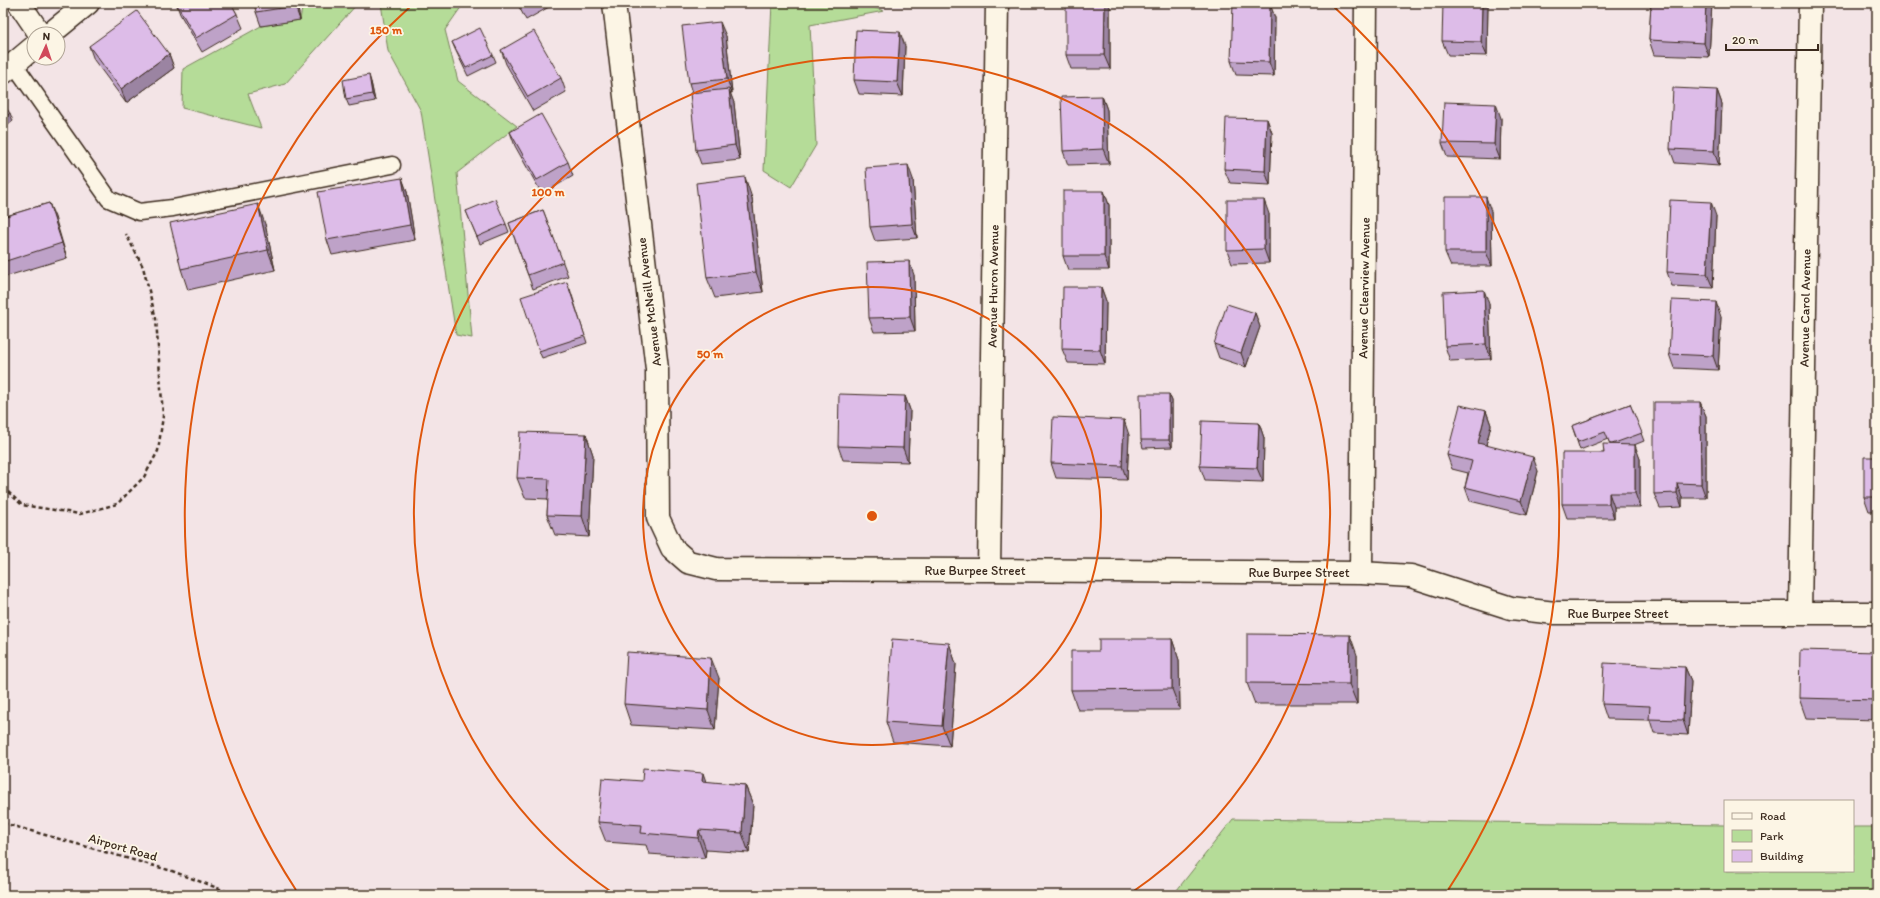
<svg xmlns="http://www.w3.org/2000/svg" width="1880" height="898" font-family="Itim,sans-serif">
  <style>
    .green { fill: #b5dc98; stroke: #78835b }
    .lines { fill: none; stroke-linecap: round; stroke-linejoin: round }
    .service-casing { stroke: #3b2a1e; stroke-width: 19 }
    .minor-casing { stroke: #3b2a1e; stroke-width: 25 }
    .tertiary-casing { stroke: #3b2a1e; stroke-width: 25 }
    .path { stroke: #3b2a1e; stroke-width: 2.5; stroke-dasharray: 4 3; stroke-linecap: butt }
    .service { stroke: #fcf5e5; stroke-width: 16 }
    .minor { stroke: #fcf5e5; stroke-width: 22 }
    .tertiary { stroke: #fcf5e5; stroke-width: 22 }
    .wall { fill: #bea2c8; stroke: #3b2a1e }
    .shaded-wall { fill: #9b84a2; stroke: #3b2a1e }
    .building { fill: #ddbce8; stroke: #3b2a1e }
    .ring { fill: none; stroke: #df570d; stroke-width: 2 }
    .labels { text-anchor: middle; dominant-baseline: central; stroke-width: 3.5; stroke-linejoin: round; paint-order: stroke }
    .street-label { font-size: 13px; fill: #3b2a1e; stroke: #fcf5e5 }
    .centre { fill: #df570d; stroke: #fcf5e5; stroke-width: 2 }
    .ring-label { font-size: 12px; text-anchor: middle; font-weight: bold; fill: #df570d; stroke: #fcf5e5; stroke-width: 3.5; stroke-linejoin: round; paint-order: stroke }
  </style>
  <rect width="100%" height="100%" fill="#f3e4e6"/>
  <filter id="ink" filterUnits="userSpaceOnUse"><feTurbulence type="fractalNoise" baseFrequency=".025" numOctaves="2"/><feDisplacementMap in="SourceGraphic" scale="8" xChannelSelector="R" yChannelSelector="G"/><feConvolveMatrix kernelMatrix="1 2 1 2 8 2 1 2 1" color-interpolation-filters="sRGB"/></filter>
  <g filter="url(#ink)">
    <path class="green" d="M 303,3 L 358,3 L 285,84 L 248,94 L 261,128 L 182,108 L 183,69 L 261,26 L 300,20 Z
      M 381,3 L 464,3 L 445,30 L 458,81 L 517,126 L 457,173 L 472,338 L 456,335 L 421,111 L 388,51 Z
      M 772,3 L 861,3 L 884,11 L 810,25 L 816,145 L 791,187 L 764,170 Z
      M 1233,819 L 1725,825 L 1725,871 L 1853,871 L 1853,827 L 1877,827 L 1877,895 L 1173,895 Z"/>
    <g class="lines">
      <g class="service-casing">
        <path id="service" d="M 14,64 L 109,199 L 139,212 L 173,208 L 392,165"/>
      </g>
      <g class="minor-casing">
        <path id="minor" d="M 19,3 L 40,34
          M 614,3 L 657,369 L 658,518 L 672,548 L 688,562 L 716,569 L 989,570 L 1361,573 L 1411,576 L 1511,608 L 1555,613 L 1877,613
          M 989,570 L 997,3
          M 1361,573 L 1366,3
          M 1800,613 L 1810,3"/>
      </g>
      <g class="tertiary-casing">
        <path id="tertiary" d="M 50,34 L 88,3
          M 3,73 L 34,47"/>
      </g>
      <path class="path" d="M 3,487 L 22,505 L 80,514 L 117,504 L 144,477 L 158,451 L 163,416 L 156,319 L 143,267 L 126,234
        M 3,823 L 172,871 L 236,895"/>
      <use href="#service" class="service"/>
      <use href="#minor" class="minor"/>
      <use href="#tertiary" class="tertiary"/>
    </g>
    <path class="wall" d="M 176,3 L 231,3 L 237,14 L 243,28 L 202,52 L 180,14 Z
      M 297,3 L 300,20 L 261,26 L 256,12 Z
      M 517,3 L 556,3 L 526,20 Z
      M 1488,3 L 1487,56 L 1448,55 L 1442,41 Z
      M 1651,3 L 1712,3 L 1709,57 L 1654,55 L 1649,40 Z
      M 1270,4 L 1275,18 L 1274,76 L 1236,75 L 1231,61 Z
      M 1110,7 L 1110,69 L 1071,69 L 1066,55 Z
      M 726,36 L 732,93 L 730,93 L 734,103 L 740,160 L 701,164 L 696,150 L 692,93 L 689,83 Z
      M 452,42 L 493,55 L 496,62 L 468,76 L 455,49 Z
      M 89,46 L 169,54 L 174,68 L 126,103 L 94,60 Z
      M 905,46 L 903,96 L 859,94 L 854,80 Z
      M 501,50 L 561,78 L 566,92 L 533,111 L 506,64 Z
      M 371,82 L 375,101 L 349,106 L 346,99 Z
      M 1717,90 L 1722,104 L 1719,166 L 1675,163 L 1670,149 Z
      M 1102,96 L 1107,110 L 1109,164 L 1068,165 L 1063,151 Z
      M 1501,118 L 1500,159 L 1447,157 L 1442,143 Z
      M 1267,119 L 1272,133 L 1270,185 L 1230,183 L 1224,169 Z
      M 510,132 L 568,162 L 573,176 L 542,194 L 515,146 Z
      M 402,178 L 407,192 L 415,240 L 332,255 L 327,240 Z
      M 913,179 L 917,238 L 875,241 L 870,227 Z
      M 1104,191 L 1109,205 L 1109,270 L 1068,270 L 1063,256 Z
      M 752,198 L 763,292 L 715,298 L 707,278 Z
      M 49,203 L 67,258 L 4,277 L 3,273 L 3,217 Z
      M 543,210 L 568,276 L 533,289 L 509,223 Z
      M 466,211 L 506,224 L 509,232 L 480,244 Z
      M 1491,211 L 1492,266 L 1451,266 L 1445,252 Z
      M 1269,214 L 1269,263 L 1232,264 L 1227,250 Z
      M 1716,216 L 1713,288 L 1672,286 L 1667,272 Z
      M 265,224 L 275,270 L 188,290 L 181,269 Z
      M 914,275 L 915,331 L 874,332 L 869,318 Z
      M 1101,287 L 1106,301 L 1105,364 L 1068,363 L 1062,349 Z
      M 570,289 L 587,343 L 542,358 L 539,351 Z
      M 1489,304 L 1491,359 L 1450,361 L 1445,346 Z
      M 1255,313 L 1260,327 L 1246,367 L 1219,358 L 1214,344 Z
      M 1721,317 L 1718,370 L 1674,368 L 1669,354 Z
      M 1169,394 L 1172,401 L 1172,447 L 1143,448 L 1141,440 Z
      M 905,396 L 910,410 L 908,462 L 843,460 L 838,446 Z
      M 1700,402 L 1706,416 L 1706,498 L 1682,498 L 1682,507 L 1660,508 L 1654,494 Z
      M 1630,404 L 1644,441 L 1634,445 L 1640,459 L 1640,507 L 1614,507 L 1614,518 L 1567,518 L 1562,504 L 1610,444 L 1608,439 L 1580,450 L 1572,426 Z
      M 1486,411 L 1491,425 L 1486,445 L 1538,471 L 1527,515 L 1470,501 L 1465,487 L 1468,473 L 1452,469 L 1447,455 Z
      M 1259,423 L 1264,438 L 1263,482 L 1205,480 L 1200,466 Z
      M 586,434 L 593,455 L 589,537 L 555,535 L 547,515 L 548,499 L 525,498 L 517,478 Z
      M 1129,435 L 1127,480 L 1056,478 L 1051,463 Z
      M 1877,457 L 1877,511 L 1869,511 L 1864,497 Z
      M 1172,639 L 1179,660 L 1180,710 L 1078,710 L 1071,690 L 1099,651 Z
      M 949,643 L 956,664 L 950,746 L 893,742 L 886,722 Z
      M 1877,652 L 1877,720 L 1806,718 L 1799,698 Z
      M 1357,655 L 1357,704 L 1255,704 L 1247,683 Z
      M 1685,667 L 1691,681 L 1688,735 L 1654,733 L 1650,720 L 1607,719 L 1602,704 Z
      M 719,678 L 715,730 L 631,725 L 624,704 Z
      M 642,781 L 706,782 L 745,785 L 753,805 L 749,853 L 706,850 L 705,858 L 649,854 L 646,845 L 606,842 L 598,822 Z"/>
    <path class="shaded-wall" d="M 294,3 L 297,3 L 300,20 L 295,6 Z
      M 1105,3 L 1108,3 L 1110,7 L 1110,69 L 1104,55 Z
      M 1482,3 L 1488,3 L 1487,56 L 1481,42 Z
      M 1706,3 L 1712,3 L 1709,57 L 1704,43 Z
      M 1270,4 L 1275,18 L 1274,76 L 1269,62 Z
      M 720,22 L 726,36 L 732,93 L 727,79 Z
      M 900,32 L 905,46 L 903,96 L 897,82 Z
      M 169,54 L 174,68 L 126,103 L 121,89 Z
      M 369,75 L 371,82 L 375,101 L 372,94 Z
      M 729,89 L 734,103 L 740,160 L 735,145 Z
      M 1717,90 L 1722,104 L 1719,166 L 1714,151 Z
      M 1102,96 L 1107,110 L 1109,164 L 1103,149 Z
      M 1496,104 L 1501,118 L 1500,159 L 1494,144 Z
      M 10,113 L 13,121 L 3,129 L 3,120 Z
      M 1267,119 L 1272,133 L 1270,185 L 1265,171 Z
      M 908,165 L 913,179 L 917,238 L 912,224 Z
      M 745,177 L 752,198 L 763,292 L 756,272 Z
      M 402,178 L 407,192 L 415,240 L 410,225 Z
      M 1104,191 L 1109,205 L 1109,270 L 1104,256 Z
      M 1486,197 L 1491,211 L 1492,266 L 1486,252 Z
      M 1264,200 L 1269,214 L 1269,263 L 1264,249 Z
      M 1711,202 L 1716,216 L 1713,288 L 1707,274 Z
      M 49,203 L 55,217 L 67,258 L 62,243 Z
      M 258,204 L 265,224 L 275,270 L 268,250 Z
      M 909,261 L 914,275 L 915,331 L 910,317 Z
      M 1101,287 L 1106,301 L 1105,364 L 1100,350 Z
      M 1484,290 L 1489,304 L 1491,359 L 1486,344 Z
      M 1716,302 L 1721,317 L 1718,370 L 1713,356 Z
      M 1255,313 L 1260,327 L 1246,367 L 1241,353 Z
      M 1169,394 L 1172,401 L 1172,447 L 1169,440 Z
      M 905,396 L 910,410 L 908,462 L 903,448 Z
      M 1700,402 L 1706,416 L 1706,498 L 1701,484 Z
      M 1486,411 L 1491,425 L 1483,457 L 1478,443 Z
      M 1124,420 L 1129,435 L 1127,480 L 1122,466 Z
      M 1259,423 L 1264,438 L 1263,482 L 1257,468 Z
      M 586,434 L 593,455 L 589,537 L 582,516 Z
      M 1635,445 L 1640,459 L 1640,507 L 1635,493 Z
      M 1533,457 L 1538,471 L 1527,515 L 1521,501 Z
      M 1677,483 L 1682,498 L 1682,507 L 1677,493 Z
      M 1609,493 L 1614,507 L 1614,518 L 1609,504 Z
      M 1350,635 L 1357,655 L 1357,704 L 1349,684 Z
      M 1172,639 L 1179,660 L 1180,710 L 1172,689 Z
      M 949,643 L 956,664 L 950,746 L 942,726 Z
      M 711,658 L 719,678 L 715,730 L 708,710 Z
      M 1685,667 L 1691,681 L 1688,735 L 1683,720 Z
      M 703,773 L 710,793 L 702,781 Z
      M 745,785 L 753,805 L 749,853 L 742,833 Z
      M 699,830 L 706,850 L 705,858 L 698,838 Z"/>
    <path class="building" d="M 176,3 L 231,3 L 237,14 L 196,38 Z
      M 254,3 L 294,3 L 295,6 L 256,12 Z
      M 520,3 L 526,3 L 521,6 Z
      M 1066,3 L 1105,3 L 1104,55 L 1066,55 Z
      M 1233,3 L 1270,4 L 1269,62 L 1231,61 Z
      M 1443,3 L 1482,3 L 1481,42 L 1442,41 Z
      M 1651,3 L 1706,3 L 1704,43 L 1649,40 Z
      M 137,11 L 169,54 L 121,89 L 89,46 Z
      M 720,22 L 727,79 L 689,83 L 682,26 Z
      M 480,28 L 493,55 L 466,68 L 452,42 Z
      M 856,30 L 900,32 L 897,82 L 854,80 Z
      M 534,31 L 561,78 L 528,97 L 501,50 Z
      M 369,75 L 372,94 L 346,99 L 343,80 Z
      M 1673,88 L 1717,90 L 1714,151 L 1670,149 Z
      M 729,89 L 735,145 L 696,150 L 690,93 Z
      M 1102,96 L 1103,149 L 1063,151 L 1061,97 Z
      M 1444,102 L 1496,104 L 1494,144 L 1442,143 Z
      M 6,108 L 10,113 L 3,120 L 3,110 Z
      M 541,114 L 568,162 L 537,180 L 510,132 Z
      M 1226,118 L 1267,119 L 1265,171 L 1224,169 Z
      M 908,165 L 912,224 L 870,227 L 866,168 Z
      M 745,177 L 756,272 L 707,278 L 696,183 Z
      M 402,178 L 410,225 L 327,240 L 318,192 Z
      M 1063,191 L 1104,191 L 1104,256 L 1063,256 Z
      M 1445,197 L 1486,197 L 1486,252 L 1445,252 Z
      M 495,199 L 506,224 L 477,237 L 466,211 Z
      M 1227,200 L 1264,200 L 1264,249 L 1227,250 Z
      M 1670,200 L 1711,202 L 1707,274 L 1667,272 Z
      M 49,203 L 62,243 L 3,262 L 3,217 Z
      M 258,204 L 268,250 L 181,269 L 170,223 Z
      M 543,210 L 563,262 L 528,275 L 509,223 Z
      M 909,261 L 910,317 L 869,318 L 867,262 Z
      M 567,282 L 585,336 L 539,351 L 521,297 Z
      M 1063,287 L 1101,287 L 1100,350 L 1062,349 Z
      M 1484,290 L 1486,344 L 1445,346 L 1443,292 Z
      M 1672,300 L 1716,302 L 1713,356 L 1669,354 Z
      M 1227,304 L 1255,313 L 1241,353 L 1214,344 Z
      M 839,394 L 905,396 L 903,448 L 838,446 Z
      M 1140,394 L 1169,394 L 1169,440 L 1141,440 Z
      M 1654,402 L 1700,402 L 1701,484 L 1677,483 L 1677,493 L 1654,494 Z
      M 1630,404 L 1642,433 L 1612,444 L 1610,444 L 1605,432 L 1578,442 L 1572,426 Z
      M 1460,405 L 1486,411 L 1478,443 L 1533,457 L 1521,501 L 1465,487 L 1472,461 L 1447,455 Z
      M 1053,417 L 1124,420 L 1122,466 L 1051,463 Z
      M 1202,421 L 1259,423 L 1257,468 L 1200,466 Z
      M 520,432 L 586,434 L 582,516 L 547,515 L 549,479 L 517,478 Z
      M 1603,444 L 1635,445 L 1635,493 L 1609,493 L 1609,504 L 1562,504 L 1562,453 L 1604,453 Z
      M 1864,457 L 1877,457 L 1877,497 L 1864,497 Z
      M 1247,634 L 1350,635 L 1349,684 L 1247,683 Z
      M 892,639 L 949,643 L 942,726 L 886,722 Z
      M 1099,639 L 1172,639 L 1172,689 L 1071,690 L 1071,651 L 1099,651 Z
      M 1800,650 L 1877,652 L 1877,700 L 1799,698 Z
      M 627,652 L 711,658 L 708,710 L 624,704 Z
      M 1604,663 L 1685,667 L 1683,720 L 1649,719 L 1650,706 L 1602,704 Z
      M 643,768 L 703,773 L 702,781 L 745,785 L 742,833 L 699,830 L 698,838 L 641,833 L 642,825 L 598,822 L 602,778 L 642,781 Z"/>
  </g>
  <g class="ring">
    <circle cx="872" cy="516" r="229"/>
    <path d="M613 893A458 458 0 1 1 1131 893"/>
    <path d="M296 890A687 687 0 0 1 412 5M1332 5A687 687 0 0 1 1448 890"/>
  </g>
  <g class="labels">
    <g class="street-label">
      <text transform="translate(993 286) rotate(-89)">Avenue Huron Avenue</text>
      <text transform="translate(1364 288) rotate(-89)">Avenue Clearview Avenue</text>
      <text transform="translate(649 302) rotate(-97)">Avenue McNeill Avenue</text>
      <text transform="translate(1805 308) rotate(-89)">Avenue Carol Avenue</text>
      <text x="975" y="570">Rue Burpee Street</text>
      <text x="1299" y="572">Rue Burpee Street</text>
      <text x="1618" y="613">Rue Burpee Street</text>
      <text transform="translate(123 847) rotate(16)">Airport Road</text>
    </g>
  </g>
  <circle cx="872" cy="516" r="6" class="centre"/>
  <g class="ring-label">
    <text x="386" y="34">150 m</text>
    <text x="548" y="196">100 m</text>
    <text x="710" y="358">50 m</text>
  </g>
  <rect width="1880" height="898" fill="none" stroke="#fcf5e5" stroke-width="16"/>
  <rect x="8" y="8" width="1864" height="882" fill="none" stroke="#3b2a1e" stroke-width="1.5" filter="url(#ink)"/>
  <rect x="1724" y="800" width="130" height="72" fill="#fcf5e5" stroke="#afa495"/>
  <rect x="1732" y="813" width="20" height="6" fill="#fcf5e5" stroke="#afa495"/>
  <text x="1760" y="820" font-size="12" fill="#3b2a1e">Road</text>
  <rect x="1732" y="830" width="20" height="12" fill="#b5dc98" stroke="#afa495"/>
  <text x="1760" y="840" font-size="12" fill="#3b2a1e">Park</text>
  <rect x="1732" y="850" width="20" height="12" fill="#ddbce8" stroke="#afa495"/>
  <text x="1760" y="860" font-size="12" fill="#3b2a1e">Building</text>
  <g transform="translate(46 46) rotate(3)"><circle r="19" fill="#fcf5e5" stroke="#afa495"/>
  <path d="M0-3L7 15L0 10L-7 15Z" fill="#d1495b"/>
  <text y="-6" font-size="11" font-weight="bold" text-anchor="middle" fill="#3b2a1e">N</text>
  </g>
  <path d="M1726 44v6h92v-6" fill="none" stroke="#3b2a1e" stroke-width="2"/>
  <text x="1732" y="44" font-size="12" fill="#3b2a1e" stroke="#fcf5e5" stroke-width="3" paint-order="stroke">20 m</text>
</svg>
